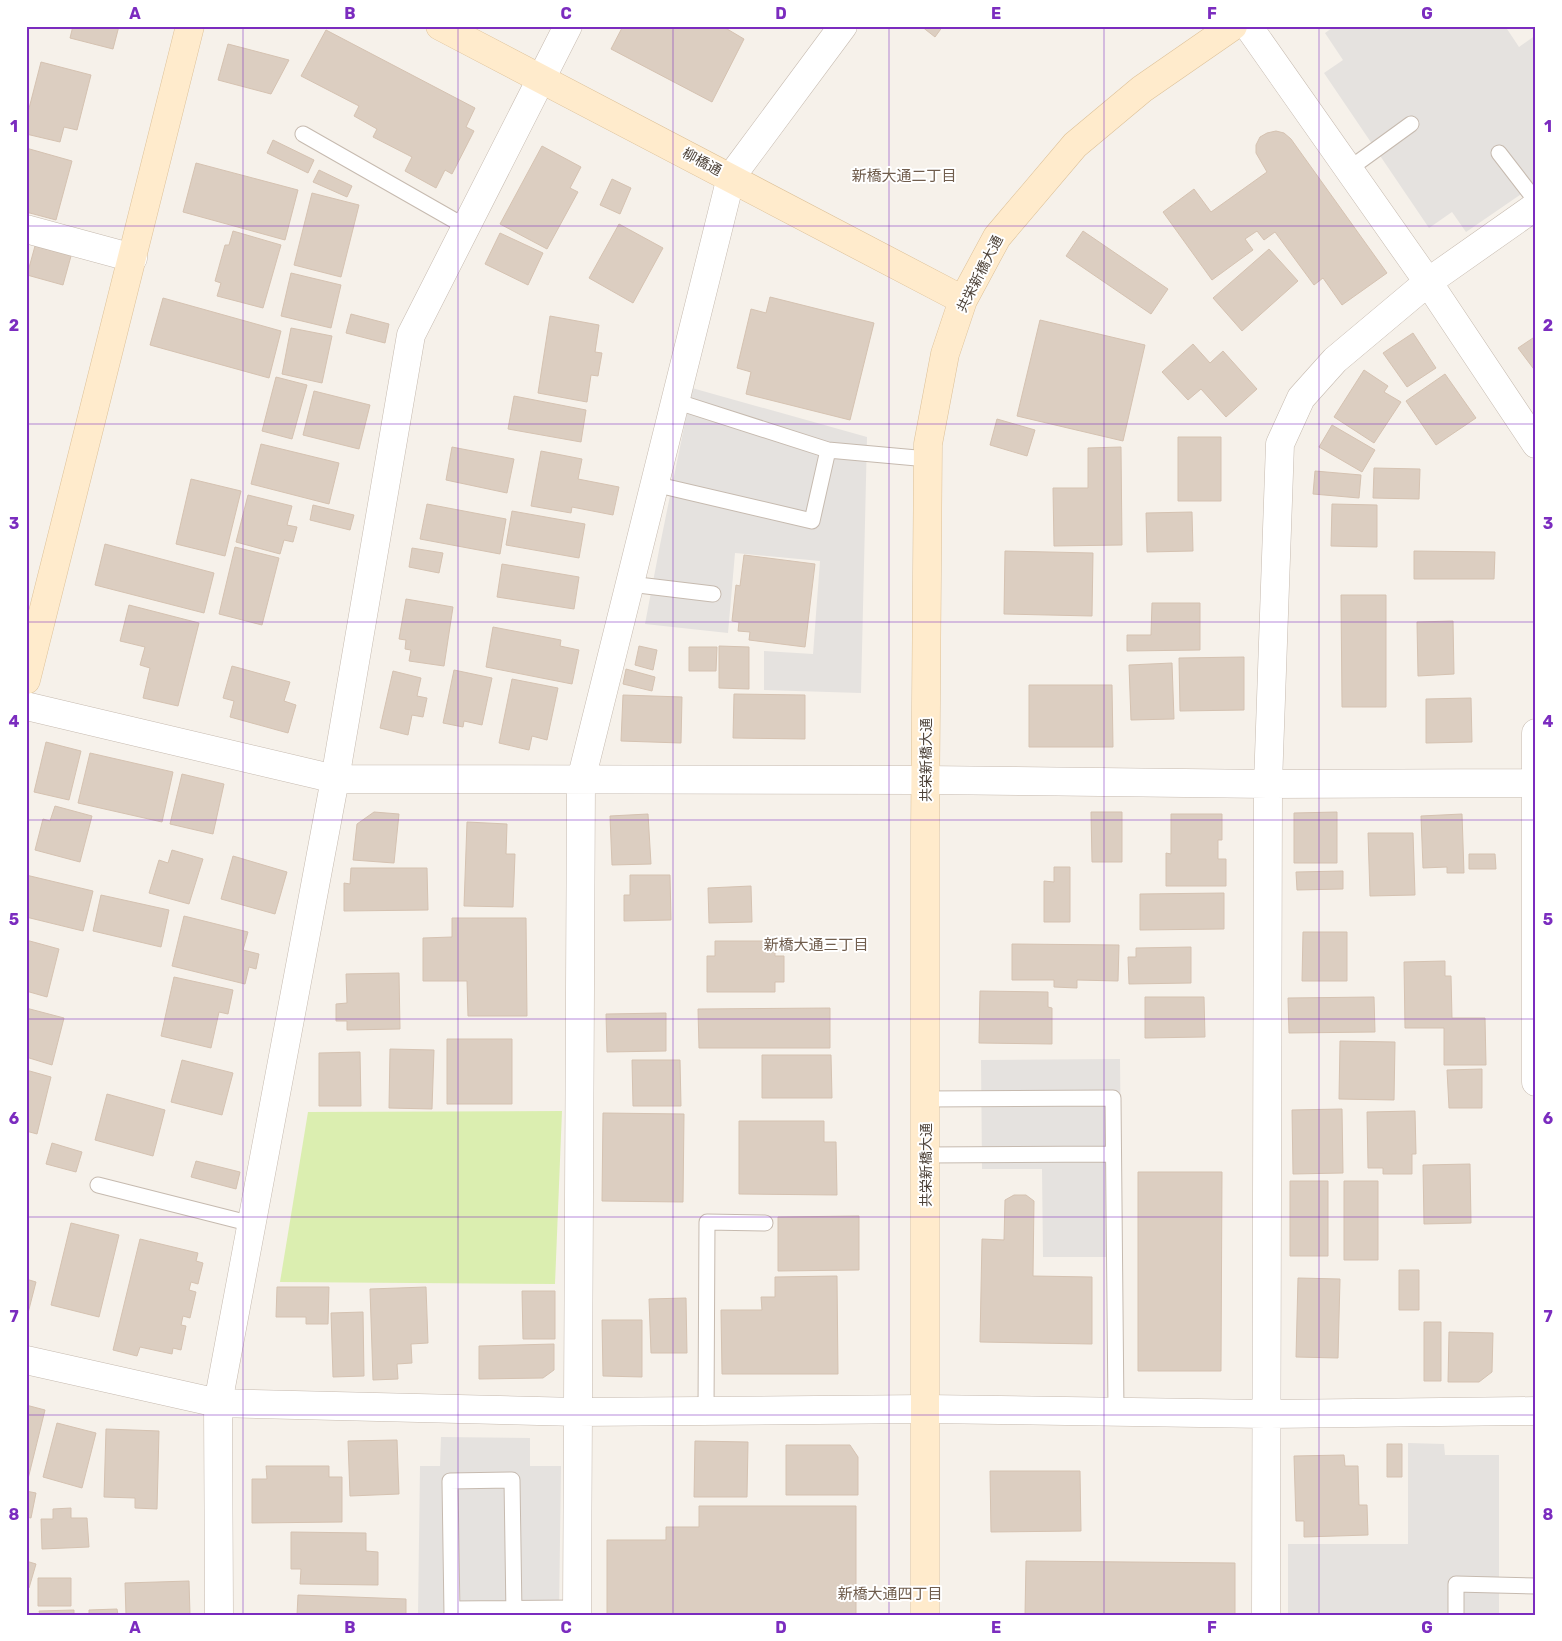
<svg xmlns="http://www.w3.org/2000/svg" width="1562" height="1641" font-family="Rubik,'Noto Sans JP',sans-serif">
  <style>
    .green { fill: #dbeeb0 }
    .parking { fill: #e5e2df }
    .building { fill: #dccec1; stroke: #d5c2b1 }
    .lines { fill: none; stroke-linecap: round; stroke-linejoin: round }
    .lane-casing { stroke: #c6baaf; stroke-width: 17 }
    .street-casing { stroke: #c6baaf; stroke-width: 29 }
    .secondary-casing { stroke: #ddc198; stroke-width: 29 }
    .lane { stroke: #fff; stroke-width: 15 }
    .street { stroke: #fff; stroke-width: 28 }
    .secondary { stroke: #ffebcc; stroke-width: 28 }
    .grid { fill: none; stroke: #7b2cbf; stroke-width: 1; stroke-opacity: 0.55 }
    .labels { text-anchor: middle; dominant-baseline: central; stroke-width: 4; stroke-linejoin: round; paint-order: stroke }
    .street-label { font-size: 14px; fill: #4c4137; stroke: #fff }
    .neighbourhood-label { font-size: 15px; fill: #705d4d; stroke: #fff }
    .neatline { fill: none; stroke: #7b2cbf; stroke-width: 2 }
    .grid-label { font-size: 16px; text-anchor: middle; font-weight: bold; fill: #7b2cbf }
  </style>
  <rect width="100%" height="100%" fill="#f6f1ea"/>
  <path class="green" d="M 562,1111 L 555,1284 L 280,1282 L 308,1112 Z"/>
  <path class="parking" d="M 1335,26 L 1505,26 L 1519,47 L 1536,35 L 1536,184 L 1466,232 L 1452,212 L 1429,228 L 1324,73 L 1343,60 L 1325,33 Z
    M 692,388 L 867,437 L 861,693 L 764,690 L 764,651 L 813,654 L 820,561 L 735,553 L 728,633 L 645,624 L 660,545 Z
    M 1120,1059 L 1122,1257 L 1043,1257 L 1042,1169 L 982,1169 L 981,1060 Z
    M 441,1437 L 530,1438 L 530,1466 L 561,1466 L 559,1615 L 418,1615 L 420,1466 L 440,1466 Z
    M 1408,1443 L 1444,1444 L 1445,1455 L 1499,1455 L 1499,1615 L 1288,1615 L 1288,1544 L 1408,1544 Z"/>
  <path class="building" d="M 73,26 L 119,26 L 113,49 L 70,38 Z
    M 623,26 L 722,26 L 744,39 L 712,102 L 611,49 Z
    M 921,26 L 943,26 L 935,37 Z
    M 326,30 L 475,108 L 466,127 L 474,131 L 452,174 L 445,170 L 436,188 L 405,171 L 412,157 L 373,137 L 377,129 L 354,116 L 359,106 L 301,76 Z
    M 228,44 L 289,60 L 271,94 L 218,80 Z
    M 41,62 L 91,75 L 77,130 L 64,127 L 60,142 L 26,134 L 26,120 Z
    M 1276,131 L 1284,133 L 1291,139 L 1387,273 L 1342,305 L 1323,278 L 1314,285 L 1275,232 L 1264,240 L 1257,231 L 1245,239 L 1253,250 L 1212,280 L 1163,212 L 1194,189 L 1211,212 L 1267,172 L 1256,153 L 1256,145 L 1260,137 L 1267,133 Z
    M 273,140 L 314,160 L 308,173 L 267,153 Z
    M 542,146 L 581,167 L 570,188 L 578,192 L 547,249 L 500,224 Z
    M 26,148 L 72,161 L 56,220 L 26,212 Z
    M 196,163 L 298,190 L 285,240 L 183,212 Z
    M 319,170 L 352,186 L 347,197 L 313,182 Z
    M 612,179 L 631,188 L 620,214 L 600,205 Z
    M 312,193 L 359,205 L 341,277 L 294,265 Z
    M 619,224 L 663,248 L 633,303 L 589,278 Z
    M 233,231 L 281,245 L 263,308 L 217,296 L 221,283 L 215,281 L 225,245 L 229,245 Z
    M 1083,231 L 1168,289 L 1151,314 L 1066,256 Z
    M 500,233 L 543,253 L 528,285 L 485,264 Z
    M 35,246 L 71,256 L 63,285 L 27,275 Z
    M 1269,249 L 1298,281 L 1242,331 L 1213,298 Z
    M 291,273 L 341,285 L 331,328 L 281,316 Z
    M 770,297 L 874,323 L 850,420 L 746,394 L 751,372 L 737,368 L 751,309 L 766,313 Z
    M 163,298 L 281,331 L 269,378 L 150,345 Z
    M 351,314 L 389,324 L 385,343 L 346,333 Z
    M 550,316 L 599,325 L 595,352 L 602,353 L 598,376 L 591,375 L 587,402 L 538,393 Z
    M 1040,320 L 1145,345 L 1123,441 L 1017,416 Z
    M 291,328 L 332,336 L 322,383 L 282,374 Z
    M 1413,333 L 1436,368 L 1407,387 L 1383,353 Z
    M 1536,336 L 1536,372 L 1518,348 Z
    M 1193,344 L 1210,363 L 1223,351 L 1257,389 L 1226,417 L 1201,389 L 1188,400 L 1162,372 Z
    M 1364,370 L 1388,386 L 1384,392 L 1401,402 L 1374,443 L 1334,417 Z
    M 1445,374 L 1476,418 L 1436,445 L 1406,401 Z
    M 276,377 L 307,385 L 292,439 L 262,431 Z
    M 314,391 L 370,405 L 359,449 L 303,435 Z
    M 514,396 L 586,410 L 581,442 L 508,429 Z
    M 997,419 L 1035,430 L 1027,456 L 990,445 Z
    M 1332,425 L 1375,450 L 1362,472 L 1319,447 Z
    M 1178,437 L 1221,437 L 1221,501 L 1178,501 Z
    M 261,444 L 339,463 L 329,504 L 251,484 Z
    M 452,447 L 514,459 L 507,493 L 446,480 Z
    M 1121,447 L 1122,545 L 1054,546 L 1053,488 L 1088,488 L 1088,448 Z
    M 541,451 L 582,459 L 578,479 L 619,487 L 613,515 L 572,507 L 571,513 L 531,506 Z
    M 1374,468 L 1420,469 L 1419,499 L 1373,498 Z
    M 1315,471 L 1361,475 L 1359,498 L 1313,494 Z
    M 191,479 L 241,491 L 225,556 L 176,544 Z
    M 248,495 L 292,506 L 287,525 L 297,527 L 293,542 L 284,540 L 280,554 L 236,542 Z
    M 427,504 L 506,519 L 500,554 L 420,539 Z
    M 1332,504 L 1377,505 L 1377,547 L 1331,546 Z
    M 313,505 L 354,515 L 350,530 L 310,520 Z
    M 512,511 L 585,524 L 579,558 L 506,545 Z
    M 1192,512 L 1193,551 L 1147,552 L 1146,513 Z
    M 105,544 L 214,573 L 204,613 L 95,585 Z
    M 235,547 L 279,558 L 262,625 L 219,614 Z
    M 412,548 L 443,553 L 439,573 L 409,567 Z
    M 1005,551 L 1093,553 L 1092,616 L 1004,614 Z
    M 1414,551 L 1495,552 L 1494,579 L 1414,579 Z
    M 744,555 L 815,564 L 805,647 L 749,640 L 750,632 L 738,631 L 739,622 L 732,621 L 736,585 L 740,586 Z
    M 502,564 L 579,577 L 574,609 L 497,597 Z
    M 1341,595 L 1386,595 L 1386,707 L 1342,707 Z
    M 406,599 L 453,607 L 444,666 L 409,661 L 411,650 L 405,649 L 406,640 L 399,639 Z
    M 1152,603 L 1200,603 L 1200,650 L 1127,651 L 1127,635 L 1151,635 Z
    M 129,605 L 199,623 L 178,706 L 143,698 L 150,668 L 140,665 L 145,647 L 120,641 Z
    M 1453,621 L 1454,674 L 1418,676 L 1417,622 Z
    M 493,627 L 561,640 L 560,646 L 579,650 L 572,684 L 486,667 Z
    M 639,646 L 657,650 L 653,670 L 635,665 Z
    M 719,646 L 749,647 L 749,689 L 719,688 Z
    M 689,647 L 717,647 L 716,671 L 689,671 Z
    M 1244,657 L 1244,710 L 1180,711 L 1179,658 Z
    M 1172,663 L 1174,719 L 1131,720 L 1129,665 Z
    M 232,666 L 290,682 L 284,701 L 296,705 L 288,733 L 230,717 L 234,701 L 223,698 Z
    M 626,669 L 655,677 L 652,691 L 623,684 Z
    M 454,670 L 492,678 L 482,725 L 464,721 L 463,727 L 443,723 Z
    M 393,671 L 421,678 L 417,696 L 427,698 L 423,717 L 412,715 L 408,735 L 380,728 Z
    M 512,679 L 558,688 L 547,740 L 532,736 L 529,750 L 499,743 Z
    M 1029,685 L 1112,685 L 1113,747 L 1029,747 Z
    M 734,694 L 805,695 L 805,739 L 733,738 Z
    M 623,695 L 682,697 L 681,743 L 621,741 Z
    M 1471,698 L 1472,742 L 1426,743 L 1426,699 Z
    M 46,742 L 81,751 L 69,800 L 34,792 Z
    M 90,753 L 173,772 L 162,822 L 78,803 Z
    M 182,774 L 224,784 L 213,834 L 170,824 Z
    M 55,806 L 92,816 L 80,862 L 35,850 L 43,819 L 50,821 Z
    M 374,812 L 399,814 L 394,863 L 353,860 L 357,824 Z
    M 1091,812 L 1122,812 L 1122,862 L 1092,862 Z
    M 1337,812 L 1337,863 L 1294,863 L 1294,813 Z
    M 648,814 L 651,864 L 612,865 L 610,816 Z
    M 1171,814 L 1222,814 L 1222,840 L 1218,840 L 1218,859 L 1226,859 L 1226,886 L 1166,886 L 1166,853 L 1171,854 Z
    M 1462,814 L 1464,873 L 1447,873 L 1447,867 L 1423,868 L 1421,816 Z
    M 467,822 L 507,824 L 506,854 L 515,854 L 513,907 L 464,906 Z
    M 1368,833 L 1413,833 L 1415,895 L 1370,896 Z
    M 172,850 L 203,859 L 189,904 L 149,893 L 159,860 L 168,863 Z
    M 1469,854 L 1495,854 L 1496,869 L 1469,869 Z
    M 233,856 L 287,872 L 275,914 L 221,899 Z
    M 1054,867 L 1070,867 L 1070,922 L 1044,922 L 1044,881 L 1054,882 Z
    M 351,868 L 427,868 L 428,910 L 344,911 L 344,883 L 350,884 Z
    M 1343,871 L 1343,889 L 1297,890 L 1296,872 Z
    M 26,875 L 93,891 L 83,931 L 26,917 Z
    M 630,875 L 670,875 L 671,920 L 624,921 L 624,895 L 630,895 Z
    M 751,886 L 752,922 L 709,923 L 708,888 Z
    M 1224,893 L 1224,929 L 1140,930 L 1140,894 Z
    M 101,895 L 169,910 L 161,947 L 93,931 Z
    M 184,916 L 248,932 L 243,950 L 259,954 L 256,969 L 249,967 L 245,984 L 172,966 Z
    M 452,918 L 526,918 L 527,1016 L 468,1016 L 467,981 L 423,981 L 423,938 L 452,937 Z
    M 1303,932 L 1347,932 L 1347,981 L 1302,981 Z
    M 26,940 L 59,949 L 47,997 L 26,991 Z
    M 715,941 L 775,941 L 775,956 L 784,956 L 784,982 L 775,982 L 775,992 L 707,992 L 707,956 L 715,956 Z
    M 1012,944 L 1119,945 L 1118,981 L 1077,980 L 1077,988 L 1054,987 L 1054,980 L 1012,980 Z
    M 1191,947 L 1191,983 L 1129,984 L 1128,957 L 1136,957 L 1136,948 Z
    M 1445,961 L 1445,976 L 1451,976 L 1452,1018 L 1485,1018 L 1486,1065 L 1444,1065 L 1444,1028 L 1405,1028 L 1404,962 Z
    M 399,973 L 400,1029 L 347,1030 L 347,1021 L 336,1021 L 336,1004 L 347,1003 L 346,974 Z
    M 174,977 L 233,990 L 228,1014 L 219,1012 L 211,1048 L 161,1036 Z
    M 980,991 L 1048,992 L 1048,1007 L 1052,1008 L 1052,1044 L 979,1043 Z
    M 1145,997 L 1204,997 L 1205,1037 L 1145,1038 Z
    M 1374,997 L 1375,1032 L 1289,1033 L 1288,998 Z
    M 26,1008 L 64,1018 L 52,1065 L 26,1057 Z
    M 830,1008 L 830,1048 L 699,1048 L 698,1009 Z
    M 666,1013 L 666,1051 L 607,1052 L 606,1014 Z
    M 447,1039 L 512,1039 L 512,1104 L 447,1104 Z
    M 1340,1041 L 1395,1042 L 1394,1100 L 1339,1099 Z
    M 390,1049 L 434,1050 L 432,1109 L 389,1108 Z
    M 360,1052 L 361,1106 L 319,1106 L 319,1053 Z
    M 762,1055 L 831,1055 L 832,1098 L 762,1098 Z
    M 182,1060 L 233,1073 L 222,1115 L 171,1102 Z
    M 632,1060 L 680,1060 L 681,1106 L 633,1106 Z
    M 1482,1069 L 1482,1108 L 1449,1108 L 1447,1070 Z
    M 26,1070 L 51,1077 L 37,1134 L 26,1131 Z
    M 107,1094 L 165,1110 L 153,1156 L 95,1140 Z
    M 1342,1109 L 1343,1173 L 1293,1174 L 1292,1110 Z
    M 1415,1111 L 1416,1154 L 1412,1154 L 1412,1174 L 1383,1174 L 1383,1168 L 1368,1168 L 1367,1112 Z
    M 603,1113 L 684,1114 L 683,1202 L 602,1201 Z
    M 739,1121 L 824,1121 L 824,1142 L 836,1142 L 837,1195 L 739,1194 Z
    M 52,1143 L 82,1152 L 76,1172 L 46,1164 Z
    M 196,1161 L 240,1172 L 236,1189 L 191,1177 Z
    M 1470,1164 L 1471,1223 L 1424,1224 L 1423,1165 Z
    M 1138,1172 L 1222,1172 L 1221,1371 L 1138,1371 Z
    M 1290,1181 L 1328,1181 L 1328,1256 L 1290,1256 Z
    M 1344,1181 L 1378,1181 L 1378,1260 L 1344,1260 Z
    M 1014,1195 L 1026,1195 L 1034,1201 L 1033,1276 L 1092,1277 L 1092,1344 L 980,1342 L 982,1239 L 1004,1240 L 1005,1200 Z
    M 859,1216 L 859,1270 L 778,1271 L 778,1217 Z
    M 71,1223 L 119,1235 L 99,1317 L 51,1305 Z
    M 140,1239 L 198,1253 L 196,1261 L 203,1263 L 198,1284 L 191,1282 L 189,1290 L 196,1292 L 190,1318 L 183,1316 L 181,1325 L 186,1326 L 181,1350 L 173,1348 L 172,1354 L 140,1347 L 137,1356 L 113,1350 Z
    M 1399,1270 L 1419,1270 L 1419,1310 L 1399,1310 Z
    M 837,1276 L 838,1374 L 722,1374 L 721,1310 L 762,1310 L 761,1297 L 775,1297 L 775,1277 Z
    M 1298,1278 L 1340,1279 L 1338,1358 L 1296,1357 Z
    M 26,1279 L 36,1282 L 28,1313 L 26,1312 Z
    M 277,1287 L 329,1287 L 328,1324 L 306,1324 L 306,1317 L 276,1317 Z
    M 426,1287 L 428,1343 L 411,1344 L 412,1363 L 397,1364 L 398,1379 L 373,1380 L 370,1289 Z
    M 522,1291 L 555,1291 L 555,1339 L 523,1339 Z
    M 686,1298 L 687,1353 L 651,1353 L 649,1299 Z
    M 363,1312 L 364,1376 L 333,1377 L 331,1313 Z
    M 602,1320 L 642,1320 L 642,1377 L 603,1376 Z
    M 1424,1322 L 1441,1322 L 1441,1381 L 1424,1381 Z
    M 1449,1332 L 1493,1333 L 1492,1372 L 1479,1382 L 1448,1382 Z
    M 554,1344 L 554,1370 L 543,1378 L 479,1379 L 479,1346 Z
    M 26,1405 L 45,1410 L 27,1483 L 26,1483 Z
    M 57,1423 L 96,1433 L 82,1488 L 43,1477 Z
    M 106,1429 L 159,1431 L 157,1509 L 135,1508 L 135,1498 L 104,1497 Z
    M 397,1440 L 399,1494 L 350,1496 L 348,1441 Z
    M 695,1441 L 748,1442 L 747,1497 L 694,1497 Z
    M 1387,1444 L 1402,1444 L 1402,1477 L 1387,1477 Z
    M 786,1445 L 850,1445 L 858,1457 L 858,1495 L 786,1495 Z
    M 1344,1455 L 1345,1466 L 1358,1466 L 1359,1505 L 1367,1505 L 1368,1535 L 1304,1537 L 1304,1521 L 1296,1521 L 1294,1456 Z
    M 266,1466 L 329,1466 L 329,1477 L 342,1477 L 342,1522 L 252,1523 L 252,1479 L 267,1479 Z
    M 990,1471 L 1080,1471 L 1081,1531 L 991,1532 Z
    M 26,1491 L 36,1493 L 31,1518 L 26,1517 Z
    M 699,1506 L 856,1506 L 856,1615 L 607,1615 L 607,1540 L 666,1540 L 666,1527 L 699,1527 Z
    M 71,1508 L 71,1518 L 87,1518 L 89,1547 L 42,1549 L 41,1519 L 53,1519 L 53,1509 Z
    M 291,1532 L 366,1533 L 366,1551 L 378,1552 L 378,1585 L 300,1584 L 301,1569 L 291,1569 Z
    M 26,1561 L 36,1564 L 29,1588 L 26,1587 Z
    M 1026,1561 L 1235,1563 L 1235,1615 L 1025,1615 Z
    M 38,1578 L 71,1578 L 71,1606 L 38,1606 Z
    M 189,1581 L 190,1615 L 126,1615 L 125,1583 Z
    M 298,1595 L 406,1599 L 406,1615 L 297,1615 Z
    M 117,1609 L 118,1615 L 89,1615 L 89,1610 Z
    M 74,1610 L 74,1615 L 40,1615 L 39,1611 Z"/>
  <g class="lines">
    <g class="lane-casing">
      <path id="lane" d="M 303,134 L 466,227
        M 1499,153 L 1536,201
        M 1349,169 L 1411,124
        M 675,401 L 828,450 L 928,459
        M 654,484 L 812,521 L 828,450
        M 630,584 L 713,594
        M 925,1099 L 1113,1098 L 1116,1412
        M 926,1155 L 1113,1154
        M 98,1185 L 252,1224
        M 706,1411 L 707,1222 L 765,1223
        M 452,1609 L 577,1608
        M 452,1615 L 450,1481 L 512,1480 L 514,1615
        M 1456,1615 L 1456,1584 L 1536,1586"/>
    </g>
    <g class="street-casing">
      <path id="street" d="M 1248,26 L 1428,282 L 1536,444
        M 26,229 L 133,258
        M 26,706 L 335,779 L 925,780 L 1268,784 L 1536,783
        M 1536,733 L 1536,1082
        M 26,1360 L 218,1403 L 578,1412 L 926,1409 L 1266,1414 L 1536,1411
        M 219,1615 L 218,1403 L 335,779 L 411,335 L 568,26
        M 577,1615 L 581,780 L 731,177 L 843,26
        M 1266,1615 L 1268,784 L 1280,444 L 1301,398 L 1335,360 L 1428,282 L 1536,206"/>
    </g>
    <g class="secondary-casing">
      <path id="secondary" d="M 440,26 L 963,300
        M 26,680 L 190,26
        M 925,1615 L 925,834 L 928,444 L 945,354 L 963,300 L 997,237 L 1075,145 L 1142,89 L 1233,26"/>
    </g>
    <use href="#lane" class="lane"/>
    <use href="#street" class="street"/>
    <use href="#secondary" class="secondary"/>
  </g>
  <path class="grid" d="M 243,26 L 243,1615M 458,26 L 458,1615M 673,26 L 673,1615M 889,26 L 889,1615M 1104,26 L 1104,1615M 1319,26 L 1319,1615M 26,226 L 1536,226M 26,424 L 1536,424M 26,622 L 1536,622M 26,820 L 1536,820M 26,1019 L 1536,1019M 26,1217 L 1536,1217M 26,1415 L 1536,1415"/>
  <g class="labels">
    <g class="street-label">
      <text transform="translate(702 162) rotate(28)">柳橋通</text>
      <text transform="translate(980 274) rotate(-63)">共栄新橋大通</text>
      <text transform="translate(926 760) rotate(-90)">共栄新橋大通</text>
      <text transform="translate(926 1165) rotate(-90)">共栄新橋大通</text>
    </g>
    <g class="neighbourhood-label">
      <text x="904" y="176">新橋大通二丁目</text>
      <text x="816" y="945">新橋大通三丁目</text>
      <text x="890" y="1594">新橋大通四丁目</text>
    </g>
  </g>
  <rect width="1562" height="1641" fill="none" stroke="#ffffff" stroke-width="55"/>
  <rect x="28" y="28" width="1506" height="1586" class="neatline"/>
  <g class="grid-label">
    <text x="135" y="19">A</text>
    <text x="350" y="19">B</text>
    <text x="566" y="19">C</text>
    <text x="781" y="19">D</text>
    <text x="996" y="19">E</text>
    <text x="1212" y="19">F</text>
    <text x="1427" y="19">G</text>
    <text x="14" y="132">1</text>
    <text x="1548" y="132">1</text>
    <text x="14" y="331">2</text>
    <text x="1548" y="331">2</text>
    <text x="14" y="529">3</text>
    <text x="1548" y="529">3</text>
    <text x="14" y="727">4</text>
    <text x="1548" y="727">4</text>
    <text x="14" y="925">5</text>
    <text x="1548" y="925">5</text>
    <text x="14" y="1124">6</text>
    <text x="1548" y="1124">6</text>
    <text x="14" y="1322">7</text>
    <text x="1548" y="1322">7</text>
    <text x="14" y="1520">8</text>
    <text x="1548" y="1520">8</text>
    <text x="135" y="1633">A</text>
    <text x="350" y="1633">B</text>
    <text x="566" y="1633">C</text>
    <text x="781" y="1633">D</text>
    <text x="996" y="1633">E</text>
    <text x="1212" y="1633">F</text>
    <text x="1427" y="1633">G</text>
  </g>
</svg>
